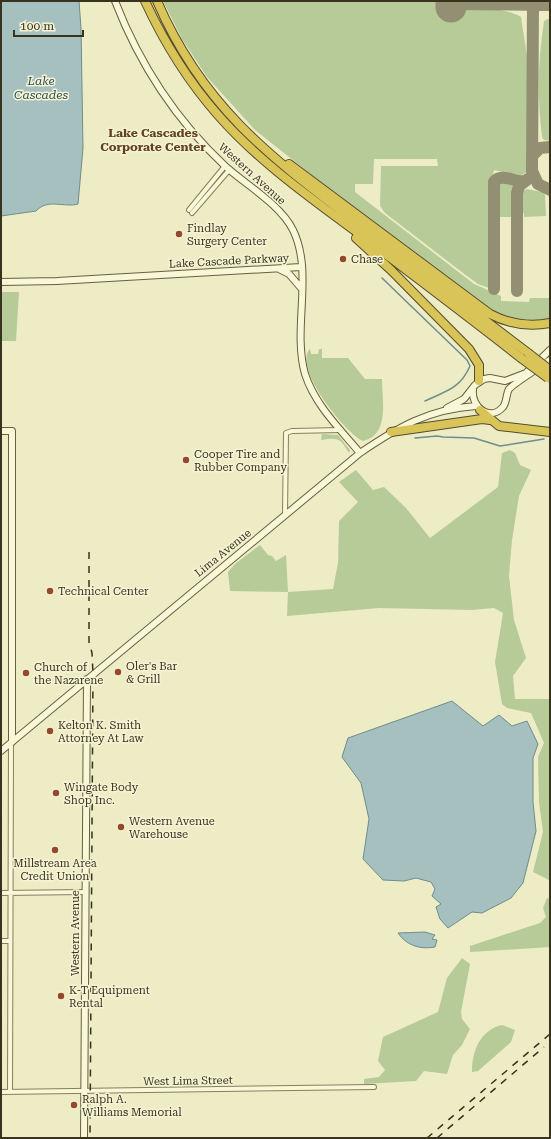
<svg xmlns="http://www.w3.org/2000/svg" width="551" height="1139" font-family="'Roboto Serif',serif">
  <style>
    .green { fill: #b7cb99 }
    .water { fill: #a6c0c0; stroke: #6d8d8e }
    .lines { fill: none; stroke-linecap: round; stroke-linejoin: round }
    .stream { stroke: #6d8d8e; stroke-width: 1.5 }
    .taxiway { stroke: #928f72; stroke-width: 12 }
    .runway { stroke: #928f72; stroke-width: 31 }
    .street-casing { stroke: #877f5b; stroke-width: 6 }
    .secondary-casing { stroke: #695f3f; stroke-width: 8 }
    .highway-casing { stroke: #554b2f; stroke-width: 10 }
    .street { stroke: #f8f7d8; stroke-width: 4 }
    .secondary { stroke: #f8f7d8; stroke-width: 6 }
    .highway { stroke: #d9c458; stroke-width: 8 }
    .rail { stroke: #38321f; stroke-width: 1.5; stroke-dasharray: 7 7; stroke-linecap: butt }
    .highway-bridge-casing { stroke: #554b2f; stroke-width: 10; stroke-linecap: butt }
    .highway-bridge { stroke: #d9c458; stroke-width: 8 }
    .poi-dot { fill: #94492d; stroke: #f4f4d4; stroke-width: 1.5 }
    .labels { text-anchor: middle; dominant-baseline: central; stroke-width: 3; stroke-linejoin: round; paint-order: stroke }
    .street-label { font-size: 11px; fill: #38321f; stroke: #f4f4d4 }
    .poi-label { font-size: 11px; fill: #38321f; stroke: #f4f4d4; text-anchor: start }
    .water-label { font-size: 12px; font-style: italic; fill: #2f4e57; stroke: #f4f4d4 }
    .neighbourhood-label { font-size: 12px; font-weight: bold; fill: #634020; stroke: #f4f4d4 }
  </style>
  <rect width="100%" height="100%" fill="#edecc5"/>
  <path class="green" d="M 163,1 L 439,1 L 439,10 C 462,9 501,5 521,17 L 527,56 L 527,172 L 520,176 L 494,170 L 491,183 L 489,288 L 478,284 L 467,276 L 385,213 L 380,206 L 381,166 L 438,166 L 437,159 L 374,159 L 373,184 L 355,184 L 355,192 L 474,284 L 501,296 L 501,301 L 529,302 L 530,298 L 550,298 L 550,318 C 531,322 515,320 497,313 L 308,172 L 255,130 L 207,77 L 182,39 Z
    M 548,19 L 550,19 L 550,141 L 544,140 L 542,137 C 537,96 538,61 544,21 Z
    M 498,182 L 511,185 L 515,188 L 515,217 L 497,217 Z
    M 527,189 L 542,192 L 545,195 L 546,216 L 524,217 L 524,213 L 521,213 L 521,192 Z
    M 19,292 L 16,341 L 1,341 L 1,292 Z
    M 310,349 L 311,354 L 318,354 L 319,349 L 322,349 L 322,358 L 348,358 L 365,379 L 382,379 C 382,400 390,435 363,441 C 345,433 292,367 310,349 Z
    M 322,434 L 338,435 L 350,450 L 349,453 C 340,438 339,437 321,440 Z
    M 510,450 L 515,453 L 520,465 L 531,470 L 519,496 L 512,540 L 509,576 L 514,620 L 526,658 L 513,676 L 515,699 L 550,699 L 549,880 L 533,872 L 543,832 L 539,802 L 538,757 L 544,743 L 531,713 L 507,708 L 502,704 L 495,662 L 503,613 L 494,608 L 472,610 L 379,608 L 287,616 L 288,592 L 230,591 L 228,572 L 235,564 L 260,545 L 268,555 L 272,556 L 276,561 L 286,555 L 288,592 L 333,589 L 338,563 L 339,521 L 358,502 L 339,482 L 356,470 L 373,490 L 384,487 L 406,508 L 430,538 L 498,487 L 502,453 Z
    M 547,898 L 550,899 L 550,947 L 470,952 L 470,946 L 540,923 L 546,917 L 543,908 Z
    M 462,958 L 470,964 L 461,1012 L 462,1019 L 470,1029 L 462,1045 L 453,1055 L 447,1074 L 424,1071 L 416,1081 L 364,1084 L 364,1079 L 379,1077 L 385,1070 L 378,1061 L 383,1037 L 438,1012 L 447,978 Z
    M 502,1025 L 515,1030 L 511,1042 L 478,1071 L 472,1072 C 472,1051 480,1030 502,1025 Z"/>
  <path class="water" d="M 1,1 L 79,1 L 81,28 L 83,148 L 78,204 C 64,208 48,198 36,211 L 1,216 Z
    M 452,701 L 483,726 L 499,715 L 512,726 L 527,721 L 538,744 L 533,758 L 533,802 L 536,831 L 523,883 L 511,898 L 482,913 L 472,912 L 448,928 L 440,919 L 436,907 L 441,904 L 432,896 L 435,889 L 431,882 L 416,878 L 404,881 L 383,880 L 363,859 L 369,819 L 361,783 L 342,757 L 348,738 Z
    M 425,932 L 435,935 L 432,939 L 437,940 L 435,947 C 420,950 406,945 398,933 Z"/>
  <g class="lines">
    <path class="stream" d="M 382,278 L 467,360 L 470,366 C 460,389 446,391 425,401
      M 415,438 L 437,436 L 443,437 L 474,438 L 500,446 L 544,439"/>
    <path class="taxiway" d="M 533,1 L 532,171 L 538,184 L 550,190
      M 451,4 L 550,5
      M 532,156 L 540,148 L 550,147
      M 494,289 L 494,182 C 501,172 515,183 525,181
      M 517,291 L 517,193 L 519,186 L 528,179"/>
    <path class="runway" d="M 451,7 L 451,1"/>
    <g class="street-casing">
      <path id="street" d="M 189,210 L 225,166
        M 192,213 L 230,169
        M 285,515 L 286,433 L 292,431 L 341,430
        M 1,893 L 85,892
        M 1,941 L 10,941
        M 1,1092 L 374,1087
        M 10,1092 L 11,743"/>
    </g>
    <g class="secondary-casing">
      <path id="secondary" d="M 115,1 C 139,63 176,120 225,166 C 246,185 280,204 293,230 C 314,273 292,328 305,374 C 315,405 340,429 360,453
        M 279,269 L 289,274 L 301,288
        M 1,282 L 57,281 L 301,267
        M 473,390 C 471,407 490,422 503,407 C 507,402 506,394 509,389 C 514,383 542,366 550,360
        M 447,408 L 464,399 L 475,385 L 484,379 L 490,378 L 505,381 L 526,373 L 550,350
        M 1,431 L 12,431 L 12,742
        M 1,751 L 360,453 C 398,427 429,409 476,406
        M 84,1138 L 87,679"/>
    </g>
    <g class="highway-casing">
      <path id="highway" d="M 145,1 C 164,42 188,81 218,115 C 260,163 315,201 366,239 C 418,279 470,318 521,358
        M 157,1 C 205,112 276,161 369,232 C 422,272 475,313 528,353
        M 289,164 L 490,314 C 509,324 529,327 550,323
        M 356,238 L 391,270 L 469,349 L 479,365 L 479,381
        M 480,410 L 499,426 L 550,432
        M 391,432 L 482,419 L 490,420"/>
    </g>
    <use href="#street" class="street"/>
    <use href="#secondary" class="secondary"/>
    <use href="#highway" class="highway"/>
    <path class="rail" d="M 89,552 L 89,642 L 92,653 L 93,674 L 90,1138
      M 427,1138 L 550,1034
      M 437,1138 L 544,1047"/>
    <g class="highway-bridge-casing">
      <path id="highway-bridge" d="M 528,353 L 550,370
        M 521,358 L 548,378"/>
    </g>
    <use href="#highway-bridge" class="highway-bridge"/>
  </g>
  <g class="poi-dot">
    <circle cx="179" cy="234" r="4"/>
    <circle cx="343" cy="259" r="4"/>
    <circle cx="186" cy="460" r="4"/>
    <circle cx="50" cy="591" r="4"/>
    <circle cx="118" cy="672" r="4"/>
    <circle cx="26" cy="673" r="4"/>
    <circle cx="50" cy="731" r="4"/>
    <circle cx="56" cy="793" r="4"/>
    <circle cx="121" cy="827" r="4"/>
    <circle cx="55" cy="850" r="4"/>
    <circle cx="61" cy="996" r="4"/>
    <circle cx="74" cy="1105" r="4"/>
  </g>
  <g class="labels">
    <g class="street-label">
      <text transform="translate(252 174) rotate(42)">Western Avenue</text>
      <text transform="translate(229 261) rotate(-3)">Lake Cascade Parkway</text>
      <text transform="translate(223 553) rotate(-39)">Lima Avenue</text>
      <text transform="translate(75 933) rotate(-90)">Western Avenue</text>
      <text transform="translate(188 1081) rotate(-1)">West Lima Street</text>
    </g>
    <g class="poi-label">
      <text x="187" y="228">Findlay<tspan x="187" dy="13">Surgery Center</tspan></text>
      <text x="351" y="259">Chase</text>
      <text x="194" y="454">Cooper Tire and<tspan x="194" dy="13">Rubber Company</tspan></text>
      <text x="58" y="591">Technical Center</text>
      <text x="126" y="666">Oler's Bar<tspan x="126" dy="13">&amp; Grill</tspan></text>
      <text x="34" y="667">Church of<tspan x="34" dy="13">the Nazarene</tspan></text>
      <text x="58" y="725">Kelton K. Smith<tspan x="58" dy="13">Attorney At Law</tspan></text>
      <text x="64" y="787">Wingate Body<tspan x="64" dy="13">Shop Inc.</tspan></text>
      <text x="129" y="821">Western Avenue<tspan x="129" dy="13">Warehouse</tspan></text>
      <text x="55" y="863" text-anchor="middle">Millstream Area<tspan x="55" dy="13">Credit Union</tspan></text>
      <text x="69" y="990">K-T Equipment<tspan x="69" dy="13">Rental</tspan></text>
      <text x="82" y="1099">Ralph A.<tspan x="82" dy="13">Williams Memorial</tspan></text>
    </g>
    <g class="water-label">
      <text x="41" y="81">Lake<tspan x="41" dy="14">Cascades</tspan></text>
    </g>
    <g class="neighbourhood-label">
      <text x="153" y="133">Lake Cascades<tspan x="153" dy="14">Corporate Center</tspan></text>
    </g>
  </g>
  <rect width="551" height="1139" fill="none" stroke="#38321f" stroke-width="4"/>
  <path d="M14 30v6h69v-6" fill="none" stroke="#38321f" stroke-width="2"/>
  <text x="20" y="30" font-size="12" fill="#38321f" stroke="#f4f4d4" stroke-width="3" paint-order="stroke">100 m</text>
</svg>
